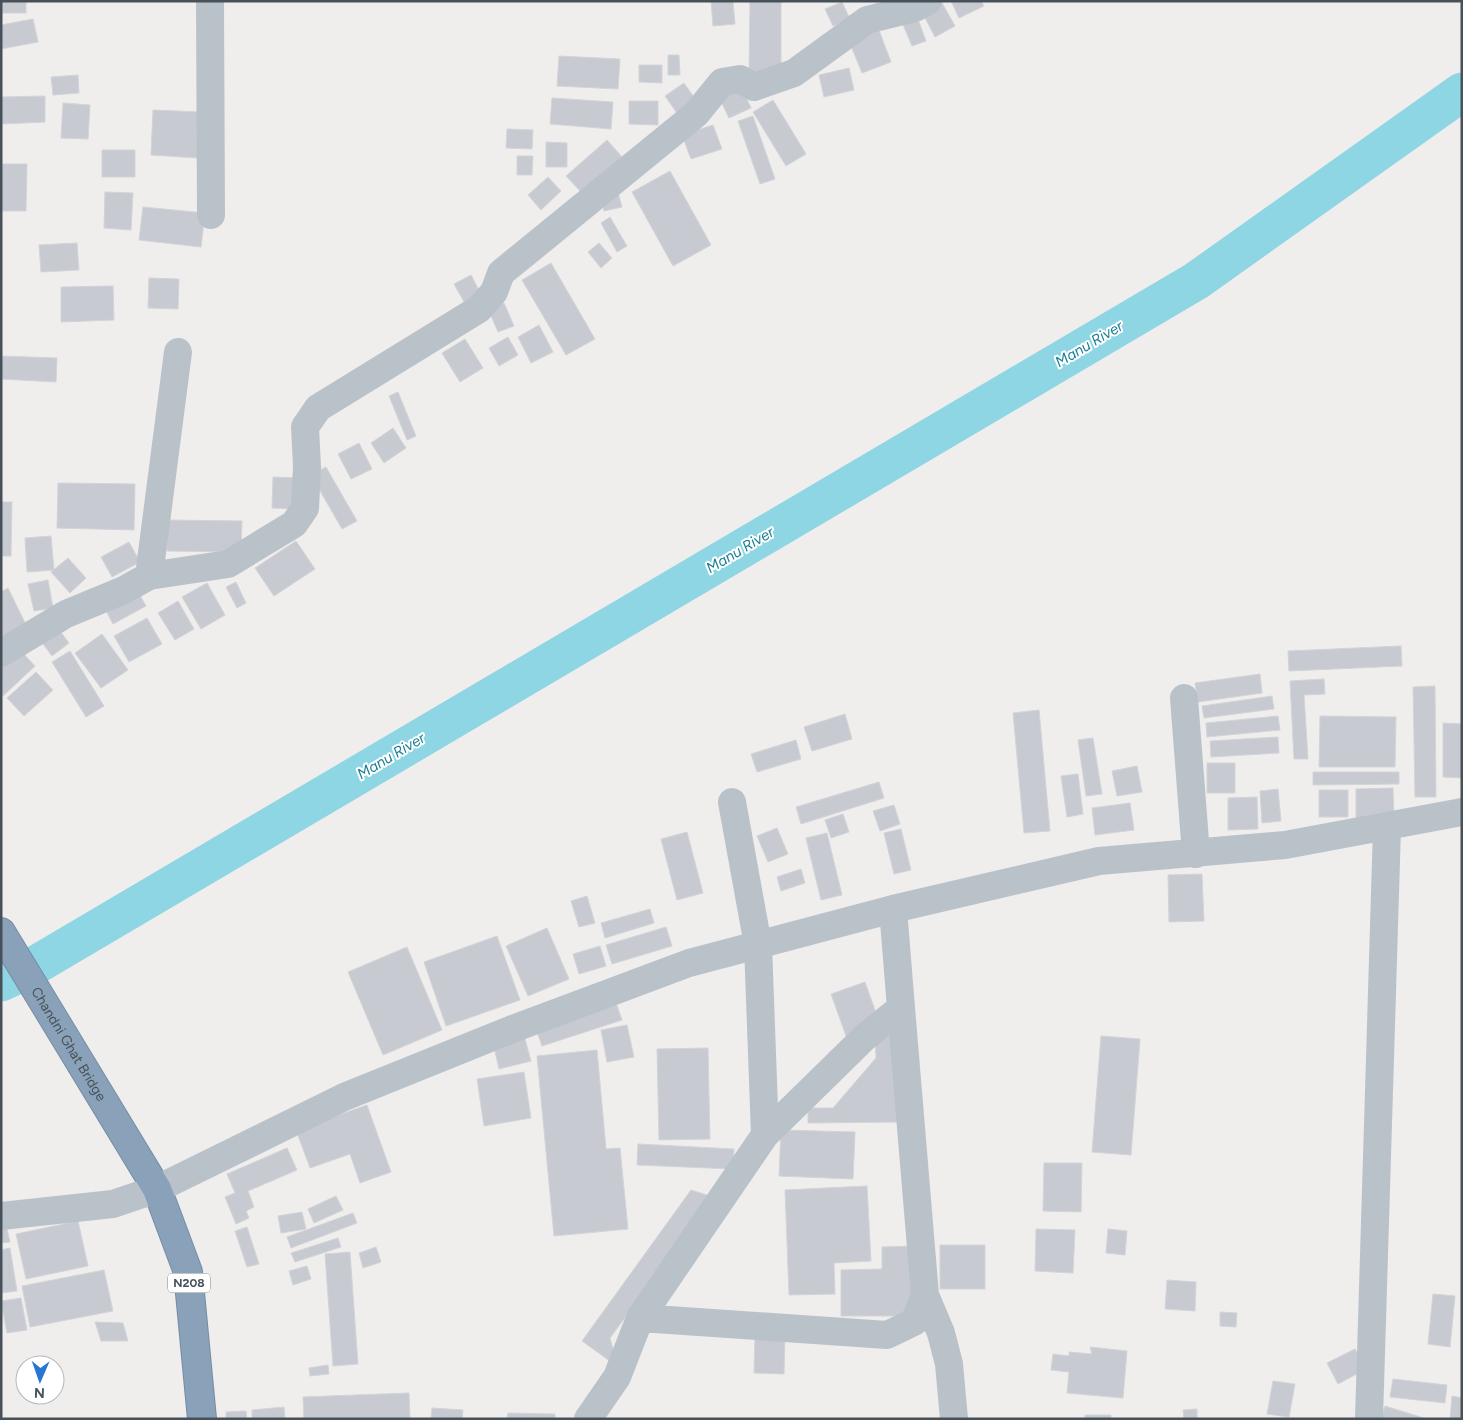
<svg xmlns="http://www.w3.org/2000/svg" width="1463" height="1420" font-family="Figtree,sans-serif">
  <style>
    .lines { fill: none; stroke-linecap: round; stroke-linejoin: round }
    .river { stroke: #8fd6e4; stroke-width: 39 }
    .building { fill: #c7cad0; stroke: #d2d4d8 }
    .highway-casing { stroke: #748da4; stroke-width: 30 }
    .minor { stroke: #bac2c9; stroke-width: 28 }
    .highway { stroke: #89a2b9; stroke-width: 28 }
    .labels { text-anchor: middle; dominant-baseline: central; stroke-width: 4; stroke-linejoin: round; paint-order: stroke }
    .shield { fill: #fff; stroke: #7e858b; stroke-width: 1 }
    .shield-label { font-size: 12px; font-weight: bold; fill: #475159 }
    .street-label { font-size: 14px; fill: #475159; stroke: #fff }
    .water-label { font-size: 15px; font-style: italic; fill: #177f95; stroke: #fff }
  </style>
  <rect width="100%" height="100%" fill="#f0eded"/>
  <g class="lines">
    <path class="river" d="M 1,982 L 29,969 L 1196,281 L 1462,92"/>
  </g>
  <path class="building" d="M 1,1 L 26,1 L 26,13 L 1,13 Z
    M 711,1 L 733,1 L 735,24 L 713,26 Z
    M 750,1 L 781,1 L 781,72 L 749,72 Z
    M 941,1 L 955,26 L 935,37 L 921,10 Z
    M 951,1 L 981,1 L 984,6 L 959,18 Z
    M 842,2 L 850,19 L 833,26 L 825,9 Z
    M 916,14 L 926,41 L 912,46 L 901,20 Z
    M 33,19 L 38,42 L 1,49 L 1,25 Z
    M 877,25 L 891,62 L 862,73 L 847,36 Z
    M 668,55 L 679,55 L 680,75 L 668,75 Z
    M 559,56 L 620,59 L 618,89 L 557,86 Z
    M 639,65 L 662,65 L 662,83 L 639,82 Z
    M 849,68 L 854,90 L 824,97 L 819,75 Z
    M 78,75 L 79,93 L 53,95 L 51,77 Z
    M 739,82 L 751,108 L 729,118 L 717,93 Z
    M 684,83 L 698,103 L 679,116 L 665,96 Z
    M 45,96 L 45,122 L 1,124 L 1,97 Z
    M 552,98 L 613,102 L 611,129 L 550,124 Z
    M 773,100 L 806,154 L 786,166 L 753,112 Z
    M 629,101 L 658,101 L 658,125 L 629,124 Z
    M 63,103 L 90,105 L 88,139 L 61,138 Z
    M 153,110 L 201,112 L 198,158 L 151,155 Z
    M 753,116 L 775,179 L 760,184 L 738,121 Z
    M 713,125 L 722,149 L 691,159 L 682,135 Z
    M 507,129 L 533,130 L 532,149 L 506,148 Z
    M 607,140 L 623,158 L 583,194 L 566,176 Z
    M 546,142 L 567,143 L 567,167 L 546,167 Z
    M 102,150 L 135,150 L 135,177 L 102,177 Z
    M 517,156 L 533,156 L 532,175 L 517,175 Z
    M 1,164 L 27,164 L 26,211 L 1,211 Z
    M 670,171 L 711,245 L 673,266 L 632,192 Z
    M 548,177 L 561,191 L 541,210 L 528,195 Z
    M 617,189 L 622,207 L 604,211 L 600,193 Z
    M 105,192 L 133,193 L 131,230 L 104,228 Z
    M 143,207 L 205,213 L 201,247 L 139,240 Z
    M 610,217 L 627,246 L 617,252 L 601,223 Z
    M 77,243 L 79,270 L 41,272 L 39,245 Z
    M 599,243 L 612,258 L 601,268 L 588,252 Z
    M 551,263 L 595,339 L 566,355 L 522,280 Z
    M 471,275 L 483,298 L 467,307 L 454,284 Z
    M 149,278 L 179,279 L 178,309 L 148,308 Z
    M 113,286 L 114,320 L 61,322 L 61,287 Z
    M 504,303 L 514,326 L 498,332 L 488,309 Z
    M 539,325 L 553,352 L 531,363 L 518,337 Z
    M 508,337 L 518,355 L 499,366 L 489,348 Z
    M 465,339 L 483,368 L 460,382 L 442,353 Z
    M 1,356 L 57,358 L 56,382 L 1,379 Z
    M 398,392 L 416,436 L 407,440 L 389,396 Z
    M 393,428 L 406,448 L 384,463 L 371,443 Z
    M 359,443 L 372,469 L 351,479 L 338,454 Z
    M 326,467 L 357,521 L 342,529 L 311,475 Z
    M 273,477 L 300,478 L 299,509 L 272,508 Z
    M 58,483 L 135,484 L 134,530 L 57,528 Z
    M 1,502 L 12,502 L 11,556 L 1,556 Z
    M 167,520 L 242,521 L 241,552 L 167,551 Z
    M 51,536 L 54,570 L 27,572 L 25,538 Z
    M 296,541 L 315,569 L 274,596 L 255,568 Z
    M 129,542 L 140,562 L 112,577 L 101,557 Z
    M 68,558 L 86,578 L 70,593 L 51,572 Z
    M 48,580 L 53,608 L 34,611 L 28,584 Z
    M 236,582 L 246,603 L 237,608 L 226,587 Z
    M 207,583 L 225,615 L 201,629 L 182,597 Z
    M 8,588 L 28,629 L 1,639 L 1,592 Z
    M 137,590 L 146,606 L 113,624 L 104,607 Z
    M 178,601 L 194,629 L 175,640 L 158,613 Z
    M 147,618 L 162,644 L 129,662 L 114,636 Z
    M 57,627 L 69,643 L 52,656 L 40,640 Z
    M 102,634 L 128,670 L 101,688 L 75,653 Z
    M 1401,646 L 1402,666 L 1289,671 L 1288,651 Z
    M 20,650 L 35,666 L 3,696 L 1,667 Z
    M 70,651 L 104,706 L 86,717 L 52,662 Z
    M 36,672 L 53,690 L 24,716 L 7,698 Z
    M 1260,674 L 1262,693 L 1198,702 L 1195,683 Z
    M 1324,679 L 1325,694 L 1304,695 L 1308,759 L 1294,759 L 1290,681 Z
    M 1435,686 L 1436,797 L 1415,797 L 1413,687 Z
    M 1272,696 L 1274,709 L 1204,718 L 1202,706 Z
    M 1039,710 L 1050,831 L 1024,833 L 1013,713 Z
    M 845,714 L 852,739 L 812,751 L 804,727 Z
    M 1278,716 L 1280,730 L 1207,737 L 1206,723 Z
    M 1320,716 L 1396,717 L 1395,767 L 1319,767 Z
    M 1443,723 L 1462,724 L 1462,778 L 1443,777 Z
    M 1278,737 L 1279,753 L 1211,757 L 1210,741 Z
    M 1093,738 L 1102,794 L 1086,796 L 1078,740 Z
    M 796,740 L 801,759 L 757,772 L 751,754 Z
    M 1207,763 L 1235,763 L 1235,793 L 1207,793 Z
    M 1137,766 L 1142,792 L 1117,796 L 1112,771 Z
    M 1313,772 L 1399,772 L 1399,784 L 1313,785 Z
    M 1078,774 L 1083,814 L 1067,817 L 1061,776 Z
    M 879,782 L 884,798 L 801,824 L 796,807 Z
    M 1393,788 L 1394,817 L 1356,818 L 1356,789 Z
    M 1278,789 L 1281,821 L 1262,823 L 1260,791 Z
    M 1319,790 L 1348,790 L 1348,817 L 1319,817 Z
    M 1257,797 L 1258,829 L 1228,830 L 1228,798 Z
    M 1130,803 L 1134,830 L 1095,835 L 1092,808 Z
    M 894,805 L 900,824 L 880,831 L 873,811 Z
    M 843,814 L 849,832 L 831,838 L 825,820 Z
    M 777,828 L 788,854 L 768,862 L 757,836 Z
    M 901,829 L 911,870 L 894,874 L 884,833 Z
    M 687,832 L 703,893 L 677,900 L 661,839 Z
    M 827,833 L 842,895 L 821,900 L 806,838 Z
    M 801,869 L 805,883 L 781,891 L 777,877 Z
    M 1202,874 L 1204,921 L 1169,922 L 1168,875 Z
    M 587,896 L 595,923 L 579,927 L 571,901 Z
    M 650,909 L 654,923 L 605,938 L 601,923 Z
    M 666,927 L 672,946 L 612,964 L 606,945 Z
    M 547,928 L 569,979 L 528,996 L 506,946 Z
    M 497,936 L 520,1000 L 446,1026 L 424,962 Z
    M 600,946 L 606,966 L 579,974 L 573,954 Z
    M 407,947 L 442,1030 L 383,1055 L 348,972 Z
    M 865,982 L 880,1024 L 846,1036 L 831,994 Z
    M 615,1000 L 622,1020 L 542,1046 L 535,1026 Z
    M 627,1025 L 634,1057 L 607,1062 L 601,1030 Z
    M 897,1031 L 898,1122 L 808,1123 L 808,1108 L 833,1108 L 876,1058 L 875,1032 Z
    M 524,1035 L 531,1061 L 499,1069 L 493,1043 Z
    M 1101,1036 L 1140,1039 L 1131,1155 L 1092,1152 Z
    M 708,1048 L 710,1139 L 659,1140 L 657,1049 Z
    M 597,1050 L 606,1149 L 620,1148 L 628,1229 L 554,1236 L 537,1056 Z
    M 524,1072 L 531,1118 L 484,1126 L 477,1079 Z
    M 367,1105 L 391,1172 L 360,1183 L 350,1154 L 310,1168 L 296,1130 Z
    M 781,1130 L 855,1132 L 853,1179 L 779,1176 Z
    M 638,1144 L 734,1149 L 733,1169 L 637,1165 Z
    M 287,1148 L 297,1170 L 248,1191 L 254,1207 L 246,1211 L 249,1218 L 236,1224 L 225,1197 L 235,1193 L 227,1174 Z
    M 1044,1163 L 1082,1163 L 1081,1212 L 1043,1211 Z
    M 867,1186 L 871,1261 L 834,1263 L 835,1294 L 789,1295 L 785,1190 Z
    M 691,1190 L 713,1197 L 610,1338 L 618,1367 L 582,1341 Z
    M 336,1196 L 343,1210 L 314,1223 L 308,1209 Z
    M 302,1212 L 306,1229 L 281,1233 L 278,1216 Z
    M 353,1213 L 357,1223 L 291,1248 L 287,1237 Z
    M 5,1221 L 10,1242 L 1,1243 L 1,1222 Z
    M 78,1221 L 88,1266 L 26,1279 L 16,1234 Z
    M 247,1227 L 259,1264 L 247,1267 L 235,1231 Z
    M 1036,1229 L 1075,1230 L 1073,1273 L 1035,1271 Z
    M 1108,1229 L 1127,1231 L 1125,1255 L 1106,1253 Z
    M 338,1238 L 341,1247 L 295,1262 L 291,1253 Z
    M 940,1245 L 985,1245 L 985,1289 L 940,1289 Z
    M 914,1246 L 915,1316 L 841,1316 L 841,1270 L 882,1269 L 882,1247 Z
    M 376,1247 L 381,1262 L 363,1268 L 359,1253 Z
    M 10,1248 L 17,1291 L 1,1293 L 1,1250 Z
    M 350,1252 L 358,1364 L 333,1366 L 325,1254 Z
    M 307,1266 L 311,1279 L 293,1285 L 289,1271 Z
    M 104,1270 L 113,1311 L 30,1327 L 22,1286 Z
    M 1167,1280 L 1196,1282 L 1195,1311 L 1165,1309 Z
    M 1433,1294 L 1455,1296 L 1450,1347 L 1428,1344 Z
    M 21,1298 L 27,1330 L 7,1333 L 1,1301 Z
    M 1220,1312 L 1237,1313 L 1236,1327 L 1220,1326 Z
    M 95,1322 L 123,1323 L 128,1341 L 101,1341 Z
    M 755,1334 L 785,1335 L 784,1374 L 754,1373 Z
    M 1090,1347 L 1127,1351 L 1123,1398 L 1067,1393 L 1069,1372 L 1051,1370 L 1053,1354 L 1069,1356 L 1069,1352 L 1092,1354 Z
    M 1355,1349 L 1366,1369 L 1338,1384 L 1327,1363 Z
    M 328,1365 L 329,1374 L 310,1376 L 309,1368 Z
    M 1393,1379 L 1447,1385 L 1445,1403 L 1390,1397 Z
    M 1273,1381 L 1295,1384 L 1289,1417 L 1267,1414 Z
    M 409,1393 L 410,1419 L 304,1419 L 303,1397 Z
    M 1452,1396 L 1462,1398 L 1462,1419 L 1450,1419 Z
    M 1385,1406 L 1427,1419 L 1381,1419 Z
    M 284,1407 L 285,1419 L 252,1419 L 252,1410 Z
    M 432,1408 L 463,1410 L 462,1419 L 431,1419 Z
    M 1197,1409 L 1197,1419 L 1184,1419 L 1183,1410 Z
    M 246,1411 L 247,1419 L 226,1419 L 226,1412 Z
    M 508,1413 L 555,1414 L 555,1419 L 507,1419 Z
    M 1085,1415 L 1111,1415 L 1111,1419 L 1085,1419 Z"/>
  <g class="lines">
    <g class="highway-casing">
      <g id="highway">
        <path id="s1" d="M 1,932 L 157,1189 L 188,1272 L 202,1419"/>
      </g>
    </g>
    <path class="minor" d="M 210,1 L 211,215
      M 149,576 L 178,352
      M 1,653 L 66,614 L 124,590 L 149,576 L 228,564 L 294,524 L 305,508 L 307,467 L 305,427 L 318,408 L 479,309 L 494,292 L 501,273 L 696,114 L 722,82 L 740,79 L 754,87 L 794,73 L 867,20 L 915,8 L 928,1
      M 1184,698 L 1196,854
      M 732,802 L 758,945 L 765,1135
      M 1,1216 L 113,1204 L 157,1189 L 344,1097 L 515,1028 L 689,963 L 893,909 L 1099,861 L 1285,845 L 1462,812
      M 925,1295 L 941,1333 L 949,1364 L 954,1419
      M 640,1318 L 887,1335 L 914,1322 L 925,1295 L 901,1008
      M 588,1419 L 617,1377 L 640,1318 L 765,1135 L 865,1037 L 901,1008 L 893,909
      M 1369,1419 L 1387,828"/>
    <use href="#highway" class="highway"/>
  </g>
  <g class="labels">
    <rect class="shield" x="168" y="1273.5" width="42" height="19" rx="4"/>
    <g class="shield-label">
      <text x="189" y="1283">N208</text>
    </g>
    <g class="street-label">
      <text stroke="none"><textPath href="#s1" startOffset="131">Chandni Ghat Bridge</textPath></text>
    </g>
    <g class="water-label">
      <text transform="translate(1089 344) rotate(-31)">Manu River</text>
      <text transform="translate(740 550) rotate(-31)">Manu River</text>
      <text transform="translate(391 756) rotate(-31)">Manu River</text>
    </g>
  </g>
  <rect width="1463" height="1420" fill="none" stroke="#475159" stroke-width="5"/>
  <g transform="translate(40 1380) rotate(182)"><circle r="24" fill="#ffffff" stroke="#b5b9bd"/>
  <path d="M0-4L9 19L0 12L-9 19Z" fill="#2777d1"/>
  <text y="-8" font-size="14" font-weight="bold" text-anchor="middle" fill="#475159">N</text>
  </g>
</svg>
